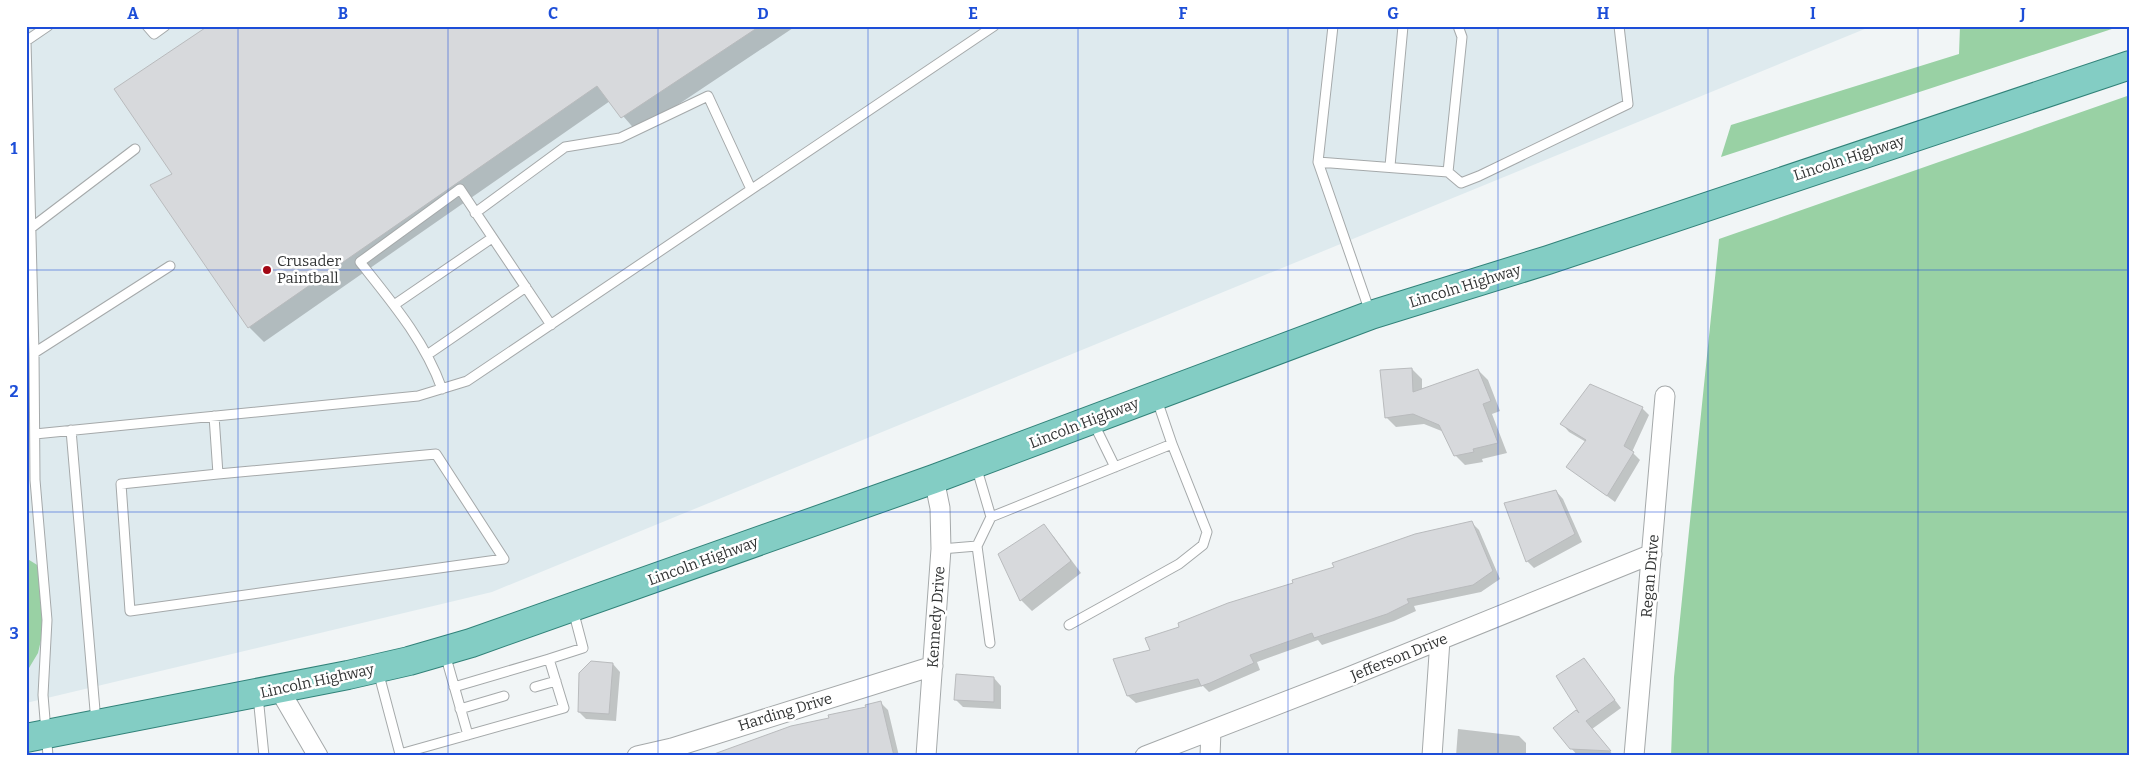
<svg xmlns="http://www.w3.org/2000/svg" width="2156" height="782" font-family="Bitter,serif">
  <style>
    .built { fill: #deeaee }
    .green { fill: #99d1a4 }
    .shadow { fill: #0003 }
    .building { fill: #d7d9dc; stroke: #b9bbbd }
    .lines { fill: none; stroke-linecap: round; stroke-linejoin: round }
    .service-casing { stroke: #a5a9aa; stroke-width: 11 }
    .minor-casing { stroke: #a5a9aa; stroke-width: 21 }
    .primary-casing { stroke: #318279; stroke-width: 30 }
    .service { stroke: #fff; stroke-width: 9 }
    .minor { stroke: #fff; stroke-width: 19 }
    .primary { stroke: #83cdc4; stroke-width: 28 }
    .grid { fill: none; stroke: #1d4ed8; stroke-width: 1; stroke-opacity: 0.55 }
    .poi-dot { fill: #a20714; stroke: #fff; stroke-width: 2 }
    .labels { text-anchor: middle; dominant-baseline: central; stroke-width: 5; stroke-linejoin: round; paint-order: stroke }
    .street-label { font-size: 15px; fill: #333535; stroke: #fff }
    .poi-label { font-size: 15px; fill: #333535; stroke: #fff; text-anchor: start }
    .neatline { fill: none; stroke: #1d4ed8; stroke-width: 2 }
    .grid-label { font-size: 16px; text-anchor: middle; font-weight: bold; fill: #1d4ed8 }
  </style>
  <rect width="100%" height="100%" fill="#f1f5f6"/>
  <path class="built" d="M 26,26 L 1872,26 L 492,592 L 26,703 Z"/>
  <path class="green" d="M 1960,26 L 2121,26 L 1721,157 L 1731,125 L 1959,54 Z
    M 2130,95 L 2130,756 L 1671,756 L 1674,677 L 1719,239 Z
    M 26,558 L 42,568 L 44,627 L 38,653 L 26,673 Z"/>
  <path class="shadow" d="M 211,26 L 796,26 L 637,132 L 610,101 L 264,342 L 249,327 L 152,185 L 174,174 Z
    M 1412,369 L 1422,379 L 1422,390 L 1478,370 L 1488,380 L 1500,411 L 1492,414 L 1507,453 L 1482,459 L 1483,462 L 1465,465 L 1455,455 L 1444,432 L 1424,424 L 1396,427 L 1386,417 Z
    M 1642,408 L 1649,415 L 1632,452 L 1640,460 L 1615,502 L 1568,467 L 1586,442 L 1569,432 L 1562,424 Z
    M 1556,491 L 1563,499 L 1582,542 L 1534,568 L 1527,561 Z
    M 1471,522 L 1479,530 L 1500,579 L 1481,592 L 1414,606 L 1416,611 L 1394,621 L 1322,645 L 1318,640 L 1257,662 L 1260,670 L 1209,692 L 1203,686 L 1136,703 L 1128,696 L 1114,660 L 1152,651 L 1295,584 Z
    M 1043,526 L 1054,537 L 1081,573 L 1032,611 L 1021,600 L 1000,554 Z
    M 1584,659 L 1621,708 L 1592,729 L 1614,756 L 1578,756 L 1571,748 L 1582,717 Z
    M 613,664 L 620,672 L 616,721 L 586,719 L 579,712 Z
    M 994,678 L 1001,686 L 1001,709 L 963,707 L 956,700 Z
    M 881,703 L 888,710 L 899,756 L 719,756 L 718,753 L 791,727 L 830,719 Z
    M 1458,729 L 1519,736 L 1526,743 L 1526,756 L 1456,756 Z"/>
  <path class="building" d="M 208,26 L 760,26 L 621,118 L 597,86 L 248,328 L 150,185 L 172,174 L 114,89 Z
    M 1412,368 L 1413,392 L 1478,369 L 1491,401 L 1483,404 L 1498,443 L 1473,449 L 1474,452 L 1454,456 L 1439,425 L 1413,414 L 1385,418 L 1380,370 Z
    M 1590,384 L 1643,407 L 1624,446 L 1634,452 L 1607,496 L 1566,467 L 1586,440 L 1560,424 Z
    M 1556,490 L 1575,534 L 1526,562 L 1504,503 Z
    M 1472,521 L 1493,571 L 1473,585 L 1407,599 L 1409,603 L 1387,614 L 1314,638 L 1312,633 L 1250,655 L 1254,663 L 1210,683 L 1201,686 L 1198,679 L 1127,696 L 1113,659 L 1150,650 L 1145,638 L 1179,627 L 1178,623 L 1228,603 L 1293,583 L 1292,580 L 1334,567 L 1332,563 L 1415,534 Z
    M 1044,524 L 1071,561 L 1020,601 L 998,554 Z
    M 1584,658 L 1615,700 L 1586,721 L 1611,751 L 1570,749 L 1553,728 L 1576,710 L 1579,713 L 1556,676 Z
    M 591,661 L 613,663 L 609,714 L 578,712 L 579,673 Z
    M 956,674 L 994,677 L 994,702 L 954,700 Z
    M 881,701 L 894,756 L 714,756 L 714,754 L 791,726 L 829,718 L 828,715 L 866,707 L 865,705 Z"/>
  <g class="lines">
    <g class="service-casing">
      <path id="service" d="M 48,26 L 26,41 L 34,353 L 35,480 L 47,620 L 43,695 L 48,756
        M 147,26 L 154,34 L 165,26
        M 1333,26 L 1318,162 L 1370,312
        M 1318,162 L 1448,172 L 1462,37 L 1458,26
        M 1390,166 L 1403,26
        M 1448,172 L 1461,183 L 1479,176 L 1628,104 L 1619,26
        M 475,213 L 565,147 L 620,138 L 708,96 L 751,189
        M 31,228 L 135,149
        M 394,305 L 492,238
        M 34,353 L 170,266
        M 427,355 L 526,287
        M 442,389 C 425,341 391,301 360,262 L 460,189 L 551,325
        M 1157,400 L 1172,444
        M 214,416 L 218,474 L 436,454 L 504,559 L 130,611 L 121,484 L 218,474
        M 1093,422 L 1115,467
        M 71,430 L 96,722
        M 35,434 L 418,396 L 467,381 L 994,26
        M 976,466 L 991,517 L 1172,444 L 1207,532 L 1203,545 L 1179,564 L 1069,625
        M 941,549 L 977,546
        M 990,643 L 977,546 L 991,517
        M 445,654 L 468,735
        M 378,671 L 400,754 L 564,708 L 549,659 L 583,648 L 573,610
        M 454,687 L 549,659
        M 535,687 L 556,681
        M 258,696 L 264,756
        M 460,709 L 504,696"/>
    </g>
    <g class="minor-casing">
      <path id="minor" d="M 279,689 L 318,756
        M 637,756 L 672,748 L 933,666
        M 926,756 L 941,549 L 940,508 L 934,479
        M 1145,756 L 1346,678 L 1652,554
        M 1210,756 L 1211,731
        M 1432,756 L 1440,640
        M 1634,756 L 1665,396"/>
    </g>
    <g class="primary-casing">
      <path id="primary" d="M 26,738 L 348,675 L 409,661 L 471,643 L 934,479 L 1371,315 L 1548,260 L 2130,65"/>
    </g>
    <use href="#service" class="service"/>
    <use href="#minor" class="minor"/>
    <use href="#primary" class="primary"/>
  </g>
  <path class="grid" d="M 238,26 L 238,756M 448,26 L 448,756M 658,26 L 658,756M 868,26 L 868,756M 1078,26 L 1078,756M 1288,26 L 1288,756M 1498,26 L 1498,756M 1708,26 L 1708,756M 1918,26 L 1918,756M 26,270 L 2130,270M 26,512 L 2130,512"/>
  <circle class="poi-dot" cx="267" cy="270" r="5"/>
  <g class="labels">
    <g class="street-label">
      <text transform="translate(1849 158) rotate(-18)">Lincoln Highway</text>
      <text transform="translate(1465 286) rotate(-17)">Lincoln Highway</text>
      <text transform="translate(1084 423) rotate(-21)">Lincoln Highway</text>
      <text transform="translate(703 561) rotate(-20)">Lincoln Highway</text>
      <text transform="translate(1650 576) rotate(-85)">Regan Drive</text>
      <text transform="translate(936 617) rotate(-86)">Kennedy Drive</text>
      <text transform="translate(1399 657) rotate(-22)">Jefferson Drive</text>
      <text transform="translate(317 681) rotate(-12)">Lincoln Highway</text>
      <text transform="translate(785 712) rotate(-17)">Harding Drive</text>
    </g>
    <g class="poi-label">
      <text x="277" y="261">Crusader<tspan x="277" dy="17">Paintball</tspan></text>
    </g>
  </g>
  <rect width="2156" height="782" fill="none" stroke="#ffffff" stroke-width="55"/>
  <rect x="28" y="28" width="2100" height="726" class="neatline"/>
  <g class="grid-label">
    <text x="133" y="19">A</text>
    <text x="343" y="19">B</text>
    <text x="553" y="19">C</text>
    <text x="763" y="19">D</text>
    <text x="973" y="19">E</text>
    <text x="1183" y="19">F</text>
    <text x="1393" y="19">G</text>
    <text x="1603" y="19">H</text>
    <text x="1813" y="19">I</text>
    <text x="2023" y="19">J</text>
    <text x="14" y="154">1</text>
    <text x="14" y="397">2</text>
    <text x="14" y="639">3</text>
  </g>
</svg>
